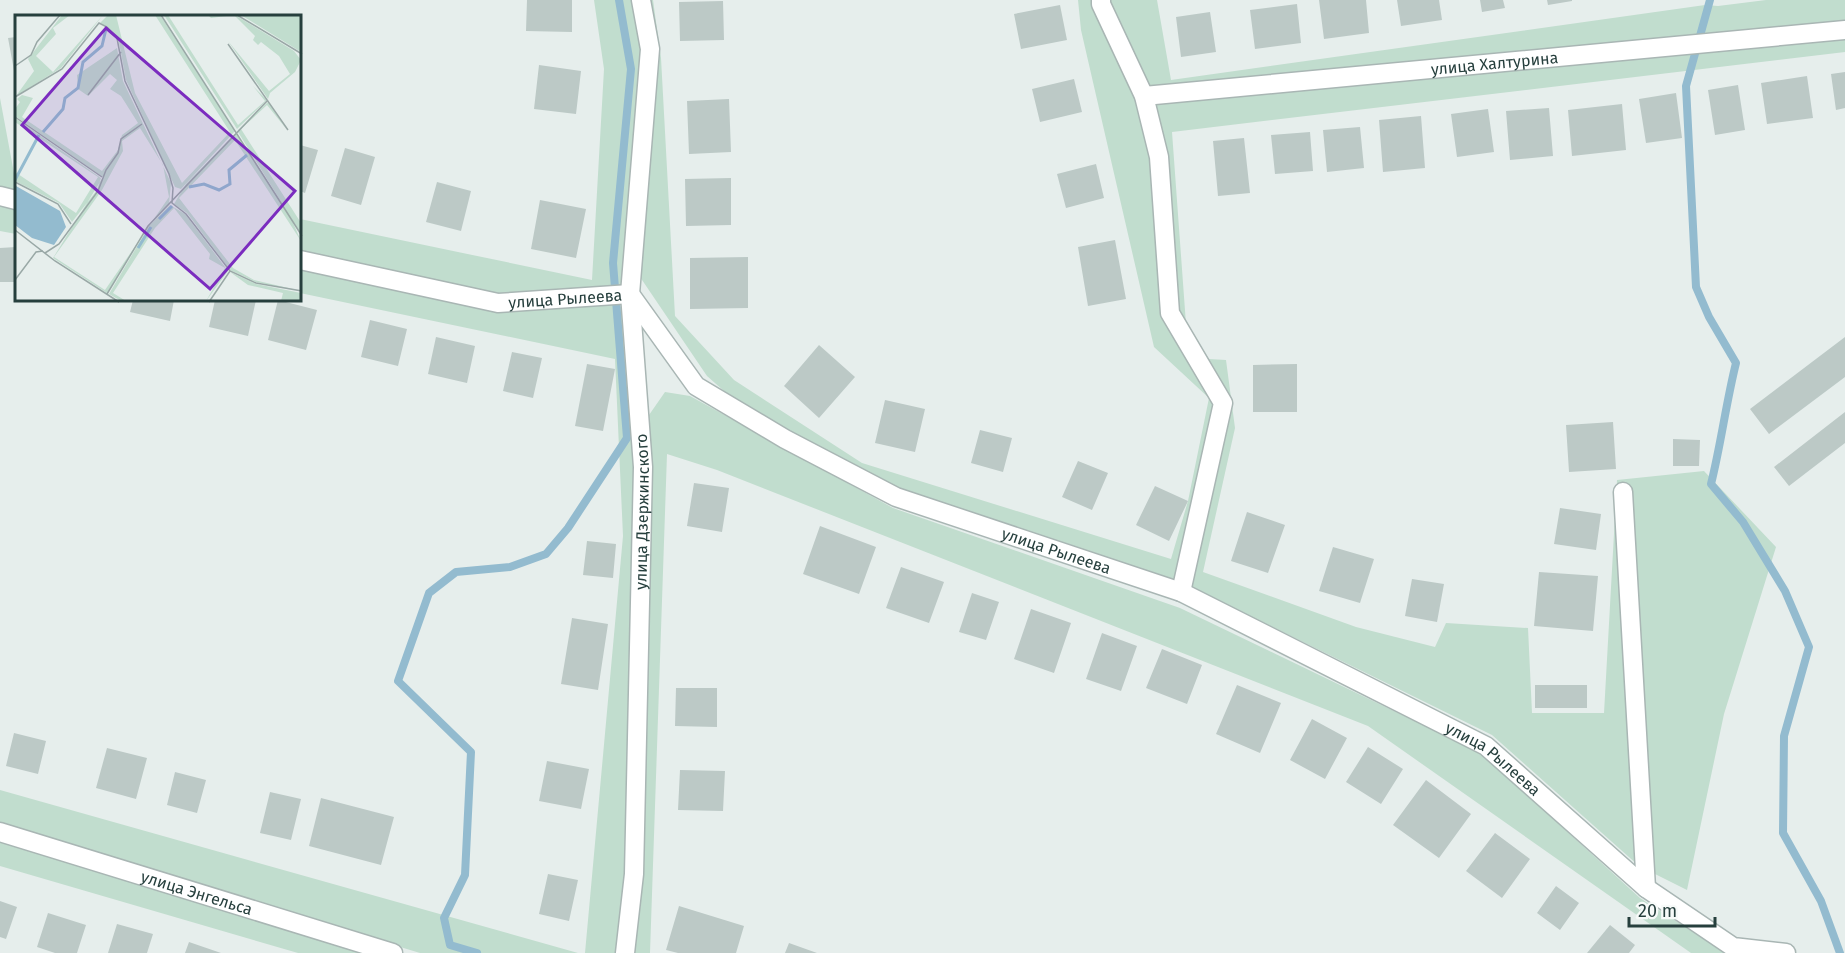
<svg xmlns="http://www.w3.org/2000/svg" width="1845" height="953" font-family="'Fira Sans',sans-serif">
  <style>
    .green { fill: #c1ddce }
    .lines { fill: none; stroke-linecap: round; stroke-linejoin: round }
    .stream { stroke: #93bbcf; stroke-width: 8 }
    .building { fill: #bcc9c6 }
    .minor-casing { stroke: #a9b6b4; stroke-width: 21 }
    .minor { stroke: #fff; stroke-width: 18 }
    .labels { text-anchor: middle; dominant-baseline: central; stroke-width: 4.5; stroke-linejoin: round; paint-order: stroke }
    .street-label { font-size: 16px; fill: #263f3d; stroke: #f7faf9 }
    .inset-river { fill: none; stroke: #93bbcf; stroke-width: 3 }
    .inset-road { fill: none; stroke: #99a8a6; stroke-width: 1.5 }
    .view { fill: #7b2cbf; fill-opacity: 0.15; stroke: #7b2cbf; stroke-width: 3 }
    .inset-edge { fill: none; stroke: #263f3d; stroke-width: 3 }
  </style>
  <rect width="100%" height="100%" fill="#e6eeec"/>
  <path class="green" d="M 594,0 L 637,0 L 646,51 L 627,273 L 621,287 L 501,294 L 300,252 L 300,219 L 592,280 L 604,69 Z
    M 646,0 L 653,0 L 661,58 L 675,316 L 734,380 L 862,463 L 1171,559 L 1188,501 L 1209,398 L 1154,347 L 1081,30 L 1078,0 L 1096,0 L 1140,100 L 1845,38 L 1845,52 L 1172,132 L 1186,324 L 1209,359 L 1226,360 L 1235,428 L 1203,572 L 1356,627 L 1435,647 L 1446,623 L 1528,628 L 1532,713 L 1604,713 L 1617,480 L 1704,471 L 1776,547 L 1724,714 L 1687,890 L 1639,866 L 1492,735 L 1183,583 L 900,492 L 732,398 L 707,376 L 638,274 Z
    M 1108,0 L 1157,0 L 1171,80 L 1705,5 L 1718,6 L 1766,0 L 1845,0 L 1845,24 L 1148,90 Z
    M 0,98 L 16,184 L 16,192 L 0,188 Z
    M 0,206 L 16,209 L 16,234 L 0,231 Z
    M 300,270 L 500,312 L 613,302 L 626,310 L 638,467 L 628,872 L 618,953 L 585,953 L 623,536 L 615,359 L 300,293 Z
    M 665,392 L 690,396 L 893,508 L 1180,608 L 1481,753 L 1640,898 L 1726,953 L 1691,953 L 1368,726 L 717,470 L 667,454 L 650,953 L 630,953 L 650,454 L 649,415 Z
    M 0,790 L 578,953 L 420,953 L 0,825 Z
    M 0,838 L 371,953 L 298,953 L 0,866 Z"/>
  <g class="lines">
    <path class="stream" d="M 1710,0 L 1686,86 L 1696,287 L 1709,317 L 1736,363 C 1726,403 1721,444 1711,484 L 1743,522 L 1785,591 L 1809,647 L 1784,736 L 1783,833 L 1821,901 L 1840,953
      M 477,953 L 450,945 L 444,918 L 465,875 L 471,752 L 398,681 L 429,593 L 456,572 L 510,567 L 546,554 L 568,528 L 627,438 L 613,263 L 631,69 L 619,0"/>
  </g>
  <path class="building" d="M 527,0 L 572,0 L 572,32 L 526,31 Z
    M 1319,0 L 1366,0 L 1369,33 L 1324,39 Z
    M 1397,0 L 1439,0 L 1442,20 L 1401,26 Z
    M 1480,0 L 1503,0 L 1505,8 L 1482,12 Z
    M 1547,0 L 1572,0 L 1572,1 L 1548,5 Z
    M 723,1 L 724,40 L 680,41 L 679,2 Z
    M 1297,4 L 1301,43 L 1255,49 L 1250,10 Z
    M 1060,5 L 1067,40 L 1021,49 L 1014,14 Z
    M 1210,12 L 1216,52 L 1181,57 L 1176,17 Z
    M 16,37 L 16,76 L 15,76 L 8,38 Z
    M 539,65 L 581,71 L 576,114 L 534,109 Z
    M 1845,72 L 1845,108 L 1836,110 L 1831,74 Z
    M 1807,76 L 1813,118 L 1767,124 L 1761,83 Z
    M 1074,79 L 1082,112 L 1040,122 L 1032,89 Z
    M 1738,85 L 1745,130 L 1715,135 L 1708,90 Z
    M 1676,93 L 1682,138 L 1646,143 L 1639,99 Z
    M 729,99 L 731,152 L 689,154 L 687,101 Z
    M 1622,104 L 1626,150 L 1572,156 L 1568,110 Z
    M 1549,108 L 1553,156 L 1510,160 L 1506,111 Z
    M 1488,109 L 1494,152 L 1457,157 L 1451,114 Z
    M 1421,116 L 1425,168 L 1383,172 L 1379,120 Z
    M 1360,127 L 1364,168 L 1327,172 L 1323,130 Z
    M 1310,132 L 1313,171 L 1275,174 L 1271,135 Z
    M 1244,138 L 1250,193 L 1218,196 L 1213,141 Z
    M 300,145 L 318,150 L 305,193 L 300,191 Z
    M 345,148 L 375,157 L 361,205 L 331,196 Z
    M 1096,164 L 1104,198 L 1066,208 L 1057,174 Z
    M 731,178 L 731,225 L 686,226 L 685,179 Z
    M 437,182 L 471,191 L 461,231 L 426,222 Z
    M 540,200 L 586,209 L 576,258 L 531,249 Z
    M 1115,240 L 1126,299 L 1088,306 L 1078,247 Z
    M 16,247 L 16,282 L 0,282 L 0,248 Z
    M 748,257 L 748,308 L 690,309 L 690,258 Z
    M 133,300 L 174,300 L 170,321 L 130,312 Z
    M 215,300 L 256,300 L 248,336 L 209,327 Z
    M 278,300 L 317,310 L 306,350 L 268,340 Z
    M 370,320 L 407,329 L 398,366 L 361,357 Z
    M 436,337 L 475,346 L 467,383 L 428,374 Z
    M 1845,337 L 1845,377 L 1769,434 L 1750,409 Z
    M 819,345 L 855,377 L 819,418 L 784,386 Z
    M 512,352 L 542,358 L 533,398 L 503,391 Z
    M 587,364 L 615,369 L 603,431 L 575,426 Z
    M 1297,364 L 1297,412 L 1253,412 L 1253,365 Z
    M 885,400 L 925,409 L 915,452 L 875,443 Z
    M 1845,412 L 1845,443 L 1789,486 L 1774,467 Z
    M 1613,422 L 1616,469 L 1569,472 L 1566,425 Z
    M 980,430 L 1012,438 L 1003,472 L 971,463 Z
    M 1673,439 L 1700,440 L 1699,466 L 1673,466 Z
    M 1078,461 L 1108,473 L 1092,510 L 1062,497 Z
    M 694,483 L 729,488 L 722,532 L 687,526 Z
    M 1155,486 L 1188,501 L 1169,541 L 1136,525 Z
    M 1560,508 L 1601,514 L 1596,550 L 1554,544 Z
    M 1247,512 L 1285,525 L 1268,573 L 1231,561 Z
    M 820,526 L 876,547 L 859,594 L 803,574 Z
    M 587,541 L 616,544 L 613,578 L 583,575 Z
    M 1333,547 L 1374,559 L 1360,603 L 1319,591 Z
    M 901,567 L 944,582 L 929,623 L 886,608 Z
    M 1539,572 L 1598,576 L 1593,631 L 1534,626 Z
    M 1412,579 L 1444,584 L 1437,622 L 1405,616 Z
    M 972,593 L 999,602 L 986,640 L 959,632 Z
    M 1031,609 L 1071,623 L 1054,673 L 1014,659 Z
    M 572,618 L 608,624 L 598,690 L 561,684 Z
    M 1102,633 L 1137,646 L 1121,691 L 1086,679 Z
    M 1162,649 L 1202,665 L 1187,704 L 1146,688 Z
    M 1237,685 L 1281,703 L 1260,753 L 1216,734 Z
    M 1535,685 L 1587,685 L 1587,708 L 1535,708 Z
    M 676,688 L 717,688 L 717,727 L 675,726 Z
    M 1312,719 L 1347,738 L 1325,779 L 1290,760 Z
    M 14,733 L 46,741 L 38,774 L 6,766 Z
    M 1368,747 L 1403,769 L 1381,804 L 1346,782 Z
    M 107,748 L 147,758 L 136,799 L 96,788 Z
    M 547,761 L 589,769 L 581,809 L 539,801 Z
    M 680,770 L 725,771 L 723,811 L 678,810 Z
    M 175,772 L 206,780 L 197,813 L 167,805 Z
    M 1426,780 L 1471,814 L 1439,858 L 1393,825 Z
    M 270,792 L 301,799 L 291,840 L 260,833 Z
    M 321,798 L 394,817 L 381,865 L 309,846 Z
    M 1495,833 L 1530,859 L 1502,898 L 1466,871 Z
    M 548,874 L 578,880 L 569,921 L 539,914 Z
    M 1556,886 L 1579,903 L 1560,930 L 1537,913 Z
    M 0,901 L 17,907 L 6,939 L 0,937 Z
    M 679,906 L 744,926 L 736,953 L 678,953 L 666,950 Z
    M 48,913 L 86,925 L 77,953 L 55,953 L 37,947 Z
    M 117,924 L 153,934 L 147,953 L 108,953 Z
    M 1610,925 L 1635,945 L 1629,953 L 1587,953 Z
    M 189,942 L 221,953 L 185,953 Z
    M 789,943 L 817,953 L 785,953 Z"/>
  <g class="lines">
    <g class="minor-casing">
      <g id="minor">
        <path d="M 1101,0 L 1101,4 L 1144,96 L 1159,157 L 1170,313 L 1223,403 L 1181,592"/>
        <path id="s1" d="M 1144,96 L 1845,30"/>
        <path d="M 0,196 L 16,200"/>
        <path id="s2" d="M 300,260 L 498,303 L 630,294 L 696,386 L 785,439 L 896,497 L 1181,592 L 1486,746 L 1646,888 L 1733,947 L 1786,953"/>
        <path d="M 1623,492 L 1646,888"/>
        <path id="s3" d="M 0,832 L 393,953"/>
        <path id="s4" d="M 625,953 L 634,874 L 643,467 L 630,294 L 650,49 L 641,0"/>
      </g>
    </g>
    <use href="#minor" class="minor"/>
  </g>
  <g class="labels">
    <g class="street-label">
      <text stroke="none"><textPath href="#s1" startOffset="352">улица Халтурина</textPath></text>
      <text stroke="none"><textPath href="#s2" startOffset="270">улица Рылеева</textPath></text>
      <text stroke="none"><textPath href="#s4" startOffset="442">улица Дзержинского</textPath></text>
      <text stroke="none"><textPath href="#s2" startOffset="846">улица Рылеева</textPath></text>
      <text stroke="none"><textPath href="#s2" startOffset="1332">улица Рылеева</textPath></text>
      <text stroke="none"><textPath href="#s3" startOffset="206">улица Энгельса</textPath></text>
    </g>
  </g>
  <g transform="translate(15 15)">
    <rect width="286" height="286" fill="#e6eeec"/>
    <path d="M 47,0 L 55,0 L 38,13 L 41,19 L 21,41 L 38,57 L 88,0 L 46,53 L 1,81 L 19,56 L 13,44 ZM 93,0 L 101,0 L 120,78 L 167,168 L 215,117 L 140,0 L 145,0 L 220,116 L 166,174 L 160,172 L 111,65 L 103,22 L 85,8 ZM 149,0 L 153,0 L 223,110 L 250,86 L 238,71 L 252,85 L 222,114 ZM 193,0 L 220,0 L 279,36 L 286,45 L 280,57 L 255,78 L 253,84 L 213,26 L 254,76 L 275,59 L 264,41 L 246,27 L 243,30 L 238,25 L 240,21 L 219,0 L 196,3 ZM 226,0 L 286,0 L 286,37 ZM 102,33 L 108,66 L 156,168 L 154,189 L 133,211 L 92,278 L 38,243 L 88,162 L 0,101 L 0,94 L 5,87 L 2,84 L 7,80 L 18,83 L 7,102 L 87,156 L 103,135 L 107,120 L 123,108 L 106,81 L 95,74 L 102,65 L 95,59 L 73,81 L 63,74 L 62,60 ZM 125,113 L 148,150 L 154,182 L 90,275 L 39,242 L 87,175 L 108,136 L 107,126 ZM 253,87 L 273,116 L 252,90 L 226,114 L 286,208 L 286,219 L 223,117 L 223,115 ZM 0,103 L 86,163 L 82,175 L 57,207 L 44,188 L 0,166 L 0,157 L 61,198 L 83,162 L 0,107 ZM 221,118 L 275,201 L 286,226 L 220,125 L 164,183 L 218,253 L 239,265 L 286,276 L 241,267 L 215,255 L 172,198 L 159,189 L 171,169 ZM 155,190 L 170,199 L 213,256 L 191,286 L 210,253 L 194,244 L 195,239 L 159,193 L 140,213 L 98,278 L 111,286 L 106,286 L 94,279 L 134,211 ZM 215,257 L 241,269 L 286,278 L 285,286 L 266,286 L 268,278 L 233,270 Z" fill="#c1ddce" fill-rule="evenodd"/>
    <path d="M 1,171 L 45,196 L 51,212 L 39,230 L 17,223 L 0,210 Z" fill="#93bbcf"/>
    <path class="inset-river" d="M 28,117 L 48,94 L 50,83 L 63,73 L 68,47 L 87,31 L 91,14M 0,165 L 24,120M 174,172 L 189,169 L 204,175 L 215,169 L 214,155 L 232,140M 144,204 L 157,191M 123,233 L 136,212"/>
    <path class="inset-road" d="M 146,0 L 287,221M 222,0 L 287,39M 213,29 L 273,115M 0,51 L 16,40 L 22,27 L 45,0M 73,80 L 106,37M 0,82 L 47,54 L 84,8 L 92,12 L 102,23 L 110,66 L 154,159 L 158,173 L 157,188 L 171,199 L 215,256 L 241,268 L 287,276M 0,102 L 87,162M 0,167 L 43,189 L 56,209M 0,215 L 40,246 L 104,287M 30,238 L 44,229 L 83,176 L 91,155 L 103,138 L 106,124 L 127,109M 0,265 L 21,237 L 28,236M 92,279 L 133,211 L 253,85M 194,287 L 215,256"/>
    <path class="view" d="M 91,13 L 280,176 L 195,274 L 7,110 Z"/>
    <rect width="286" height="286" class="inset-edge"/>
  </g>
  <path d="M1629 917v9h86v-9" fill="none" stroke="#263f3d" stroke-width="3"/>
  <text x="1638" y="917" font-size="18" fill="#263f3d" stroke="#f7faf9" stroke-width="4.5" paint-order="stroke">20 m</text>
</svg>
